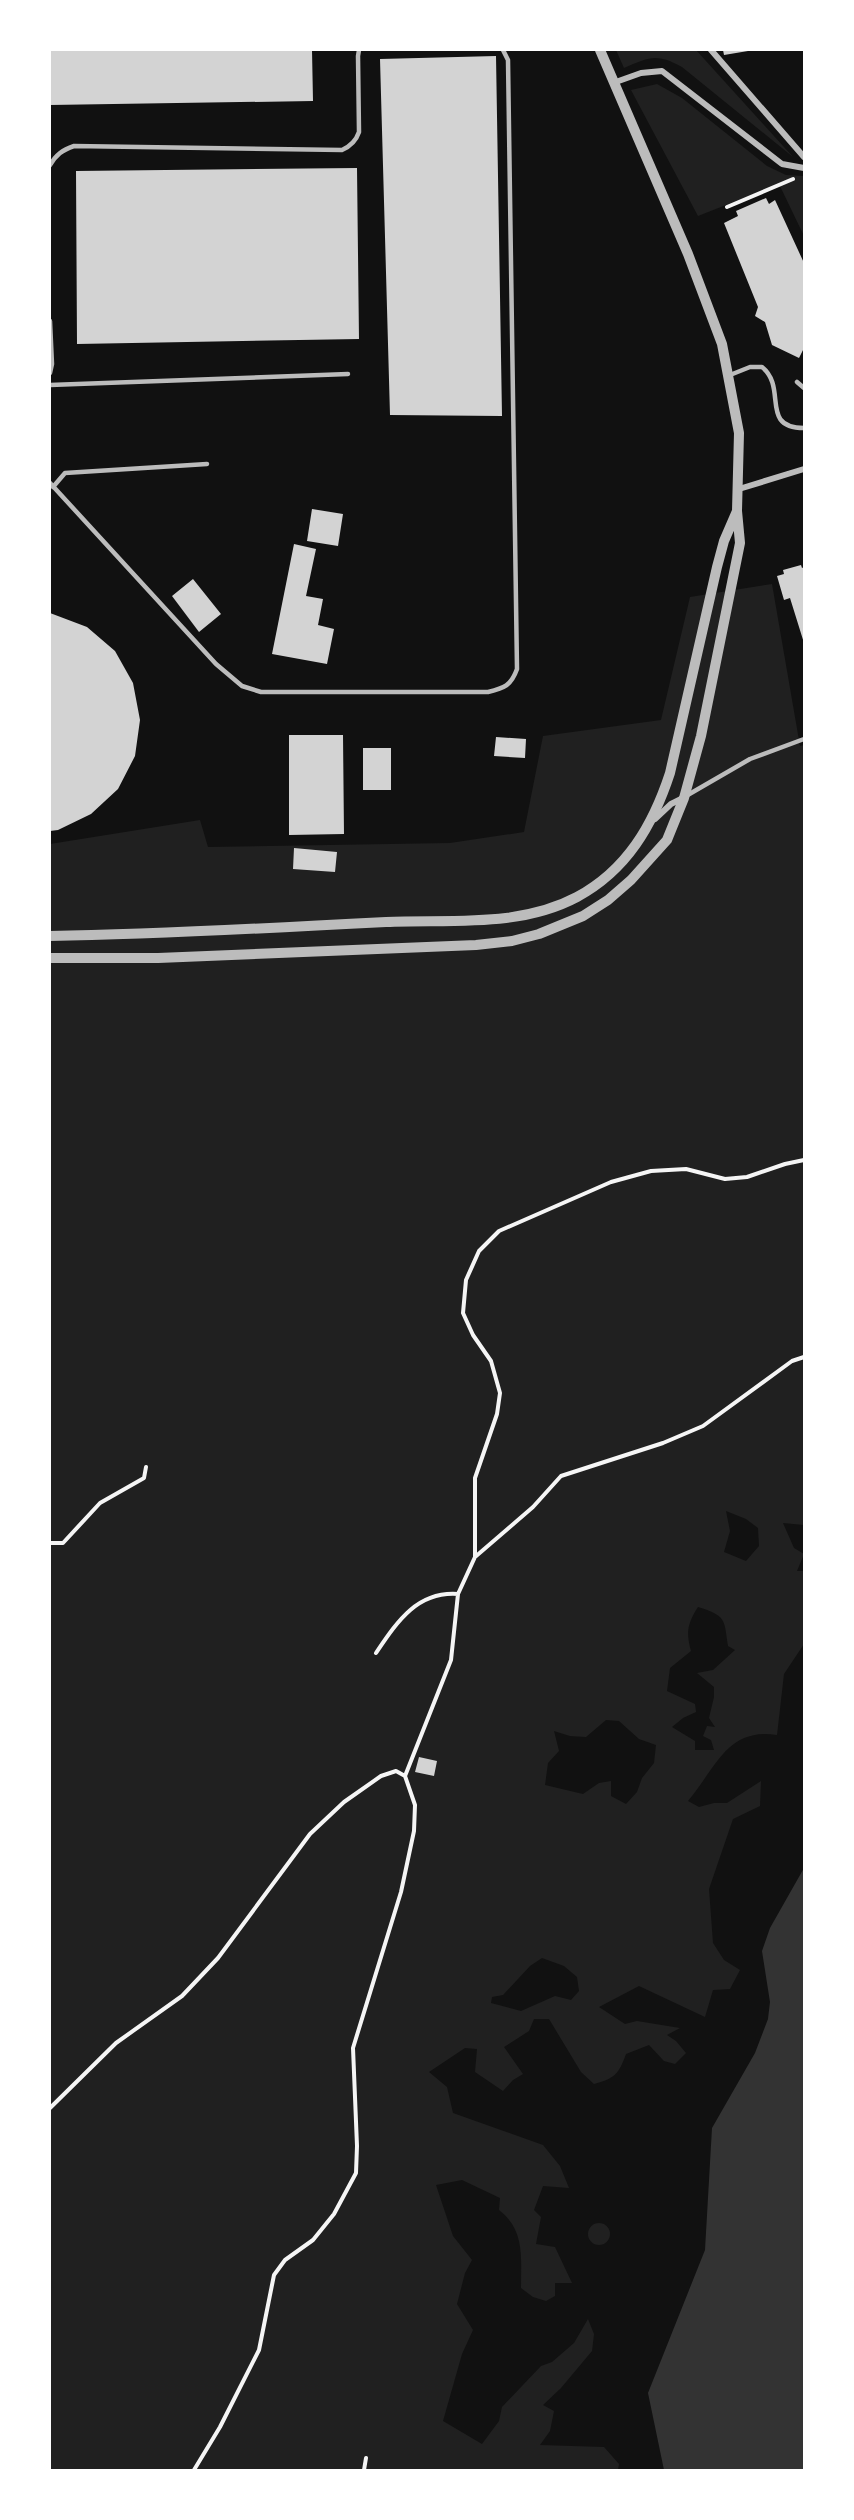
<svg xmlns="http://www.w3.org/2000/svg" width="854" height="2520" font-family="'Roboto Condensed',sans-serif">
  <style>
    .green { fill: #202020; fill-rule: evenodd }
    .water { fill: #333 }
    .building { fill: #d3d3d3 }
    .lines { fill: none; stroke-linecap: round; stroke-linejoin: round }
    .path { stroke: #f5f5f5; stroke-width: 4 }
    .service { stroke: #bcbcbc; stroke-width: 4.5 }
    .minor { stroke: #bcbcbc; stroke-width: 6 }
    .tertiary { stroke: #bcbcbc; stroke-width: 10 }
  </style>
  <rect width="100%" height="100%" fill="#111"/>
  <path class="green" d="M 616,50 L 696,50 L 793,157 L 682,67 C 656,53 650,57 624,68 Z
    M 657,84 L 682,98 L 767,166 L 786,175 L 804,176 L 804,236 L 779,184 L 698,216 L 631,90 Z
    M 772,584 L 800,746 L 804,745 L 804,1525 L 783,1523 L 794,1548 L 804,1554 L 797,1571 L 804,1571 L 804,1644 L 784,1674 L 777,1735 C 727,1727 716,1768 688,1801 L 699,1807 L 714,1803 L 727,1803 L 761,1781 L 760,1806 L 733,1819 L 709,1889 L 713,1943 L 724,1960 L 740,1970 L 730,1989 L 713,1990 L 705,2017 L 639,1986 L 599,2007 L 625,2024 L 637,2021 L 680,2028 L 667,2035 L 676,2041 L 686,2053 L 675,2064 L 664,2061 L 649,2045 L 626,2054 C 619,2074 614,2079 594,2084 L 581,2072 L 549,2019 L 534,2019 L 529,2031 L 504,2047 L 523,2074 L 513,2080 L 503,2091 L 475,2072 L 477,2049 L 465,2048 L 429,2072 L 447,2087 L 453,2113 L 543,2145 L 560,2166 L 569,2188 L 543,2186 L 534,2210 L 541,2217 L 536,2244 L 555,2247 L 572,2283 L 555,2283 L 555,2296 L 546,2301 L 533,2297 L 521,2288 C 521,2257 525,2230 499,2210 L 500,2198 L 462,2180 L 436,2185 L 453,2236 L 472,2260 L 465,2273 L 457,2304 L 473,2330 L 462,2354 L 443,2421 L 482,2444 L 499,2421 L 502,2407 L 541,2366 L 552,2362 L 574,2343 L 588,2319 L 594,2334 L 592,2351 L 561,2388 L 543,2405 L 554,2411 L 550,2431 L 540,2445 L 604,2447 L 619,2464 L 618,2470 L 50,2470 L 50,844 L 200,820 L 208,847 L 450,843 L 524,832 L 543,736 L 661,720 L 690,597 ZM 726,1511 L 746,1519 L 758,1528 L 759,1546 L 746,1561 L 724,1552 L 730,1531 ZM 698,1607 C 726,1616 724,1618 728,1646 L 735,1650 L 713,1670 L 697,1673 L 714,1687 L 714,1697 L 709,1718 L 715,1727 L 707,1726 L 703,1736 L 711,1740 L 714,1750 L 695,1750 L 695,1741 L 672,1727 L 683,1718 L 696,1712 L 695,1704 L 667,1691 L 670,1668 L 691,1651 C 686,1633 687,1624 698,1607 ZM 606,1720 L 619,1721 L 639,1739 L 656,1745 L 654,1763 L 642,1778 L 637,1792 L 626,1804 L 611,1796 L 611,1781 L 599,1783 L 583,1794 L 545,1785 L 548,1763 L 559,1751 L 554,1731 L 570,1736 L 586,1737 ZM 542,1958 L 564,1966 L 577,1977 L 579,1991 L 571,2000 L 555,1996 L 521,2011 L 491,2003 L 492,1997 L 503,1995 L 530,1966 Z
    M588 2234a11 11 0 1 1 22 0a11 11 0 1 1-22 0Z"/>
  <path class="water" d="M 804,1868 L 804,2470 L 664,2470 L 648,2393 L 705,2250 L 712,2128 L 755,2053 L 768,2019 L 770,2002 L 762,1951 L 770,1928 Z"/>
  <path class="building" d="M 50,50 L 312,50 L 313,101 L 50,105 Z
    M 723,50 L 748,50 L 748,51 L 724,55 Z
    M 496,56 L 502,416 L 390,415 L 380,59 Z
    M 357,168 L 359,339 L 77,344 L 76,171 Z
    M 766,198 L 769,204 L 775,200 L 804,263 L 804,348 L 799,358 L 772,345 L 765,322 L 755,316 L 758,307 L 724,223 L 738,216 L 736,211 Z
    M 312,509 L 343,514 L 338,546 L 307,541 Z
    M 294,544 L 316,549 L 306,596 L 323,599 L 318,625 L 334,629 L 327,664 L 272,654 Z
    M 801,565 L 802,568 L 804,567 L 804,643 L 790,598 L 784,600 L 777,576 L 784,574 L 783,570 Z
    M 193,579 L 221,614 L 199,632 L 172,596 Z
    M 50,613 L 87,627 L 115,651 L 133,683 L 140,720 L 135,756 L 118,789 L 91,814 L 58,830 L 50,831 Z
    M 289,735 L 343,735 L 344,834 L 289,835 Z
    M 496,737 L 526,739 L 525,758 L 494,756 Z
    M 363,748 L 391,748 L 391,790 L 363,790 Z
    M 294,848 L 337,852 L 335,872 L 293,869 Z
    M 419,1757 L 437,1761 L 434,1776 L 415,1772 Z"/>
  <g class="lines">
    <path class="path" d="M 727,207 L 793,179
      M 50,1543 L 63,1543 L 100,1503 L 144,1478 L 146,1467
      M 475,1557 L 475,1478 L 497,1414 L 500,1393 L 491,1361 L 473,1335 L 463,1313 L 466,1280 L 479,1251 L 499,1231 L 611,1182 L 651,1171 L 686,1169 L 725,1179 L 747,1177 L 785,1164 L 804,1160
      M 376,1653 C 397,1622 417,1591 458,1594
      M 405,1776 L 451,1660 L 458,1594 L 475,1557 L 533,1507 L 561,1476 L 663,1443 L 703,1426 L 792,1361 L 804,1357
      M 50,2108 L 116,2043 L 182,1996 L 218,1958 L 310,1834 L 344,1802 L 381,1776 L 396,1771 L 405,1776 L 415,1805 L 414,1831 L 401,1892 L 353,2048 L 357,2146 L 356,2173 L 334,2214 L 313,2240 L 285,2260 L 274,2275 L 259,2350 L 220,2427 L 194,2470
      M 364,2470 L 366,2458"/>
    <path class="service" d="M 50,165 C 56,155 62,150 74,146 L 342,150 C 351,146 356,141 359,132 L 358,56 L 359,50
      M 50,321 L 52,364 L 50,373
      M 730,375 L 750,367 L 762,367 C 788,388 759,428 804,428
      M 797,382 L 804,388
      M 50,385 L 348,374
      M 50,483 L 216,664 L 242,686 L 261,692 L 488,692 C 504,688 511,686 517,669 L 508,60 L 503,50
      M 53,487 L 65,473 L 207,464
      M 686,796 L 750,759 L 804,739"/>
    <path class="minor" d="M 711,50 L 804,157
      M 613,83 L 641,73 L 662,71 L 782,164 L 804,168
      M 739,489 L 804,469
      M 655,819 L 671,804 L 683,798"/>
    <path class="tertiary" d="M 50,936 C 162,934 274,928 386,922 C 449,919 519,928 577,897 C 627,870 653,825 670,773 L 717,567 L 724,541 L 737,511
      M 50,958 L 158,958 L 476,945 L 512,941 L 539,934 L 583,916 L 608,900 L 631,880 L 667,840 L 684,798 L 701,736 L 740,543 L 737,511 L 739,433 L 722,344 L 688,254 L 600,50"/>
  </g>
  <rect width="854" height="2520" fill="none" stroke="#ffffff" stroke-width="102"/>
</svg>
